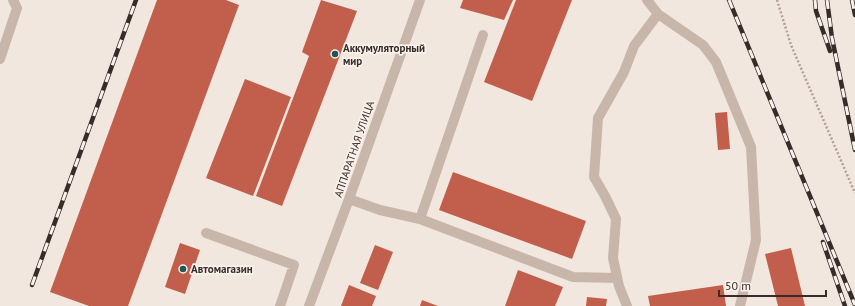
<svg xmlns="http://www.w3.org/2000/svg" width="855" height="306" font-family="'PT Sans',sans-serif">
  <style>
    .building { fill: #c15f4c }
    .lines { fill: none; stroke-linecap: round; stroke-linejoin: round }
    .path { stroke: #b5a094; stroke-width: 2.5; stroke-dasharray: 2 2; stroke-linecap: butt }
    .minor { stroke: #c9b6aa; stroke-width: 10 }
    .rail-casing { stroke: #372c29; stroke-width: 4.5 }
    .rail { stroke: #f9f1ea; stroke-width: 3; stroke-dasharray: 9; stroke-linecap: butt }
    .poi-dot { fill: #205756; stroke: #f9f1ea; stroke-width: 1.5 }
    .labels { text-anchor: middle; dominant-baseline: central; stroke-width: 3.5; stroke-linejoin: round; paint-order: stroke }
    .poi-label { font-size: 11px; font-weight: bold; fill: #372c29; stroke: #f9f1ea; text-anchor: start }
    .street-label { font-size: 11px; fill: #372c29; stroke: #f9f1ea }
  </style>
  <rect width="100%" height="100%" fill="#f2e7de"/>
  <path class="building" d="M 157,0 L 226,0 L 239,5 L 128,306 L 89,306 L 50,292 Z
    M 321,0 L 357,11 L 282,206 L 256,196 L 309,56 L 302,52 Z
    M 463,0 L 513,0 L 504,20 L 460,8 Z
    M 516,0 L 572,0 L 532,101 L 484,82 Z
    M 245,79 L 291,97 L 253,196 L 206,178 Z
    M 727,112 L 730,149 L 718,150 L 715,113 Z
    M 453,172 L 586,221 L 572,259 L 439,210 Z
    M 180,243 L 200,250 L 185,294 L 165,287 Z
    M 375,245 L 393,252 L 378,290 L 360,283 Z
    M 791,248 L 805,306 L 778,306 L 765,254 Z
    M 518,270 L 563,287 L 555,306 L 505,306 Z
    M 349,285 L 376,296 L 372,306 L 341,306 Z
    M 723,285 L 726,306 L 650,306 L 648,296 Z
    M 587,297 L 607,299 L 606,306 L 586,306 Z
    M 422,300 L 438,306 L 420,306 Z"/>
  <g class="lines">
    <path class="path" d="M 777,0 L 791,45 L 855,193"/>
    <path class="minor" d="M 647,0 L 658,14 L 703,45 L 716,62 L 751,147 L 756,240 L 740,306
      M 0,59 L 17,8 L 13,0
      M 349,199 L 380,210 L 420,219 L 483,35
      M 420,219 L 573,277 L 617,278
      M 206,233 L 294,265 L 280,306
      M 309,306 L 349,199 L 420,0
      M 627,306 L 619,286 L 613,258 L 616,219 L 605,196 L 594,177 L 598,118 L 624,72 L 634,46 L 658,14"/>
    <g class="rail-casing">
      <path id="rail" d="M 729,0 L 855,305
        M 815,0 L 816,11 L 830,51
        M 827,0 L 832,38 L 855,150
        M 852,0 L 855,15
        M 823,242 L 845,306
        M 32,285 L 136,0"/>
    </g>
    <use href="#rail" class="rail"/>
  </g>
  <g class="poi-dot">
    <circle cx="335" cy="54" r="4"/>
    <circle cx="183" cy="269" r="4"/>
  </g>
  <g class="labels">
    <g class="poi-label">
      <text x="343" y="48">Аккумуляторный<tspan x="343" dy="13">мир</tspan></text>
      <text x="191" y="269">Автомагазин</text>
    </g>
    <g class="street-label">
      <text transform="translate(354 149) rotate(-71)">АППАРАТНАЯ УЛИЦА</text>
    </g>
  </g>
  <path d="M719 290v6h107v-6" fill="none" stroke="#372c29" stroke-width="2"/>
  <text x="725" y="290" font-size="12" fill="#372c29" stroke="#f9f1ea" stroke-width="3" paint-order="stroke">50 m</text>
</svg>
